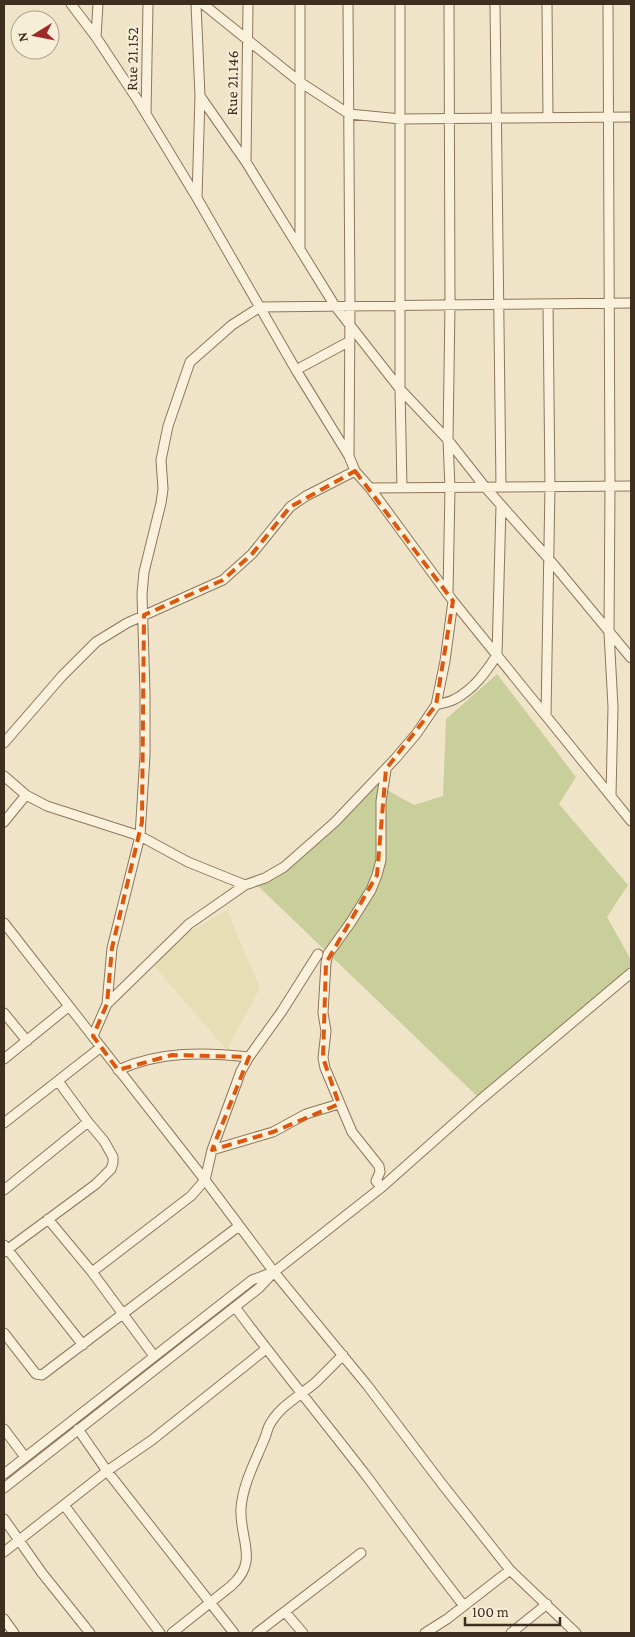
<svg xmlns="http://www.w3.org/2000/svg" width="635" height="1637" font-family="'Crimson Pro',serif">
  <style>
    .farmland { fill: #e6deb5 }
    .green { fill: #c9cf9b }
    .lines { fill: none; stroke-linecap: round; stroke-linejoin: round }
    .minor-casing { stroke: #8d765c; stroke-width: 11 }
    .minor { stroke: #faf1dc; stroke-width: 9 }
    .marked { fill: none; stroke: #df570d; stroke-width: 4; stroke-dasharray: 10 6; stroke-linejoin: round }
    .labels { text-anchor: middle; dominant-baseline: central; stroke-width: 4; stroke-linejoin: round; paint-order: stroke }
    .street-label { font-size: 16px; fill: #3d2e20; stroke: #f7eed8 }
  </style>
  <rect width="100%" height="100%" fill="#f0e4c8"/>
  <path class="farmland" d="M 227,910 L 260,988 L 227,1050 L 154,966 L 186,934 Z"/>
  <path class="green" d="M 497,674 L 576,777 L 559,804 L 628,885 L 607,917 L 631,960 L 631,966 L 479,1098 L 258,886 L 378,785 L 414,805 L 443,796 L 446,719 Z"/>
  <g class="lines">
    <g class="minor-casing">
      <path id="minor" d="M 71,4 L 96,37 L 137,99 L 197,198 L 296,370 L 349,456 L 355,471 L 370,488 L 453,601 L 631,821
        M 196,4 L 200,96 L 197,198
        M 203,4 L 300,82 L 349,114 L 401,119 L 631,117
        M 300,4 L 300,248
        M 348,4 L 350,305 L 349,456
        M 400,4 L 400,389 L 402,488
        M 495,4 L 501,487
        M 547,4 L 548,118
        M 608,4 L 610,487 L 609,633 L 613,707 L 611,796
        M 96,37 L 98,4
        M 200,96 L 246,162 L 335,306 L 400,389 L 448,440 L 485,487 L 549,559 L 631,658
        M 146,114 L 148,4
        M 246,162 L 248,4
        M 296,370 L 350,341
        M 370,488 L 631,486
        M 448,593 L 450,488 L 448,440 L 450,305 L 449,4
        M 436,705 C 443,703 450,702 455,699 C 474,689 486,672 497,655 L 501,506
        M 546,715 L 550,487 L 548,305
        M 4,743 L 62,676 L 96,642 L 127,623 L 223,580 L 252,554 L 290,507 L 306,496 L 355,471
        M 4,776 L 26,795 L 47,806 L 140,836 L 188,862 L 245,885
        M 4,822 L 26,795
        M 4,923 L 205,1180 L 274,1272 L 367,1385 L 442,1484 L 510,1570 L 576,1633
        M 107,1004 L 189,924 L 245,885 L 265,878 L 284,867 L 335,822 L 395,759 L 417,733 L 436,705 L 445,661 L 453,601
        M 4,1013 L 27,1041
        M 93,1036 L 107,1004 L 112,948 L 140,836 L 145,755 L 145,693 L 142,594 L 144,572 L 161,503 L 163,489 L 161,460 L 168,426 L 190,362 L 232,325 L 260,307 L 631,303
        M 4,1059 L 68,1007
        M 118,1070 C 160,1051 204,1052 249,1057
        M 4,1123 L 101,1047
        M 212,1150 L 273,1132 L 306,1114 L 339,1104
        M 382,1187 L 376,1181 L 380,1172 L 379,1166 L 352,1132 L 325,1068 L 323,1058 L 326,1031 L 323,1013 L 326,963 L 328,954 L 351,922 L 371,890 L 377,875 L 381,860 L 381,801 L 386,770
        M 4,1190 L 88,1122
        M 48,1219 L 92,1272 L 154,1356
        M 4,1245 L 83,1345
        M 4,1252 L 96,1184 L 111,1169 L 113,1163 L 113,1157 L 104,1141 L 88,1122 L 58,1081
        M 92,1272 L 191,1196 L 205,1180 L 212,1150 L 241,1071 L 249,1057 L 282,1011 L 318,954
        M 235,1307 C 278,1365 324,1421 368,1478 C 400,1521 431,1564 464,1606
        M 4,1333 L 36,1374 L 42,1375 L 239,1226
        M 4,1429 L 25,1457
        M 78,1429 L 107,1471 L 234,1633
        M 4,1474 L 252,1280 L 271,1273
        M 4,1488 L 259,1288 L 274,1272 L 382,1187 L 479,1101 L 631,973
        M 64,1505 L 160,1633
        M 4,1519 L 42,1573 L 90,1633
        M 4,1552 L 107,1471 L 152,1440 L 266,1349
        M 285,1612 L 303,1633
        M 4,1619 L 14,1633
        M 172,1633 L 231,1586 C 260,1561 239,1539 241,1508 C 243,1484 255,1462 264,1440 C 266,1436 267,1430 269,1426 C 279,1406 300,1396 316,1382 C 325,1373 334,1364 343,1355
        M 257,1633 L 361,1553
        M 425,1633 L 447,1619 L 510,1570
        M 511,1633 L 547,1604"/>
    </g>
    <use href="#minor" class="minor"/>
  </g>
  <path class="marked" d="M 355,471 L 453,601 L 436,705 L 386,769 L 377,875 L 326,963 L 323,1058 L 339,1104 L 273,1132 L 212,1150 L 249,1057 L 172,1055 L 118,1070 L 93,1036 L 107,1004 L 112,948 L 142,822 L 144,615 L 223,580 L 252,554 L 290,507 Z"/>
  <g class="labels">
    <g class="street-label">
      <text transform="translate(132 59) rotate(-89)">Rue 21.152</text>
      <text transform="translate(232 83) rotate(-89)">Rue 21.146</text>
    </g>
  </g>
  <rect width="635" height="1637" fill="none" stroke="#3d2e20" stroke-width="10"/>
  <g transform="translate(35 35) rotate(260)"><circle r="24" fill="#f7eed8" stroke="#ada18e"/>
  <path d="M0-4L9 19L0 12L-9 19Z" fill="#9e2a2b"/>
  <text y="-8" font-size="14" font-weight="bold" text-anchor="middle" fill="#3d2e20">N</text>
  </g>
  <path d="M465 1617v8h95v-8" fill="none" stroke="#3d2e20" stroke-width="2.5"/>
  <text x="472" y="1617" font-size="15" fill="#3d2e20" stroke="#f7eed8" stroke-width="4" paint-order="stroke">100 m</text>
</svg>
